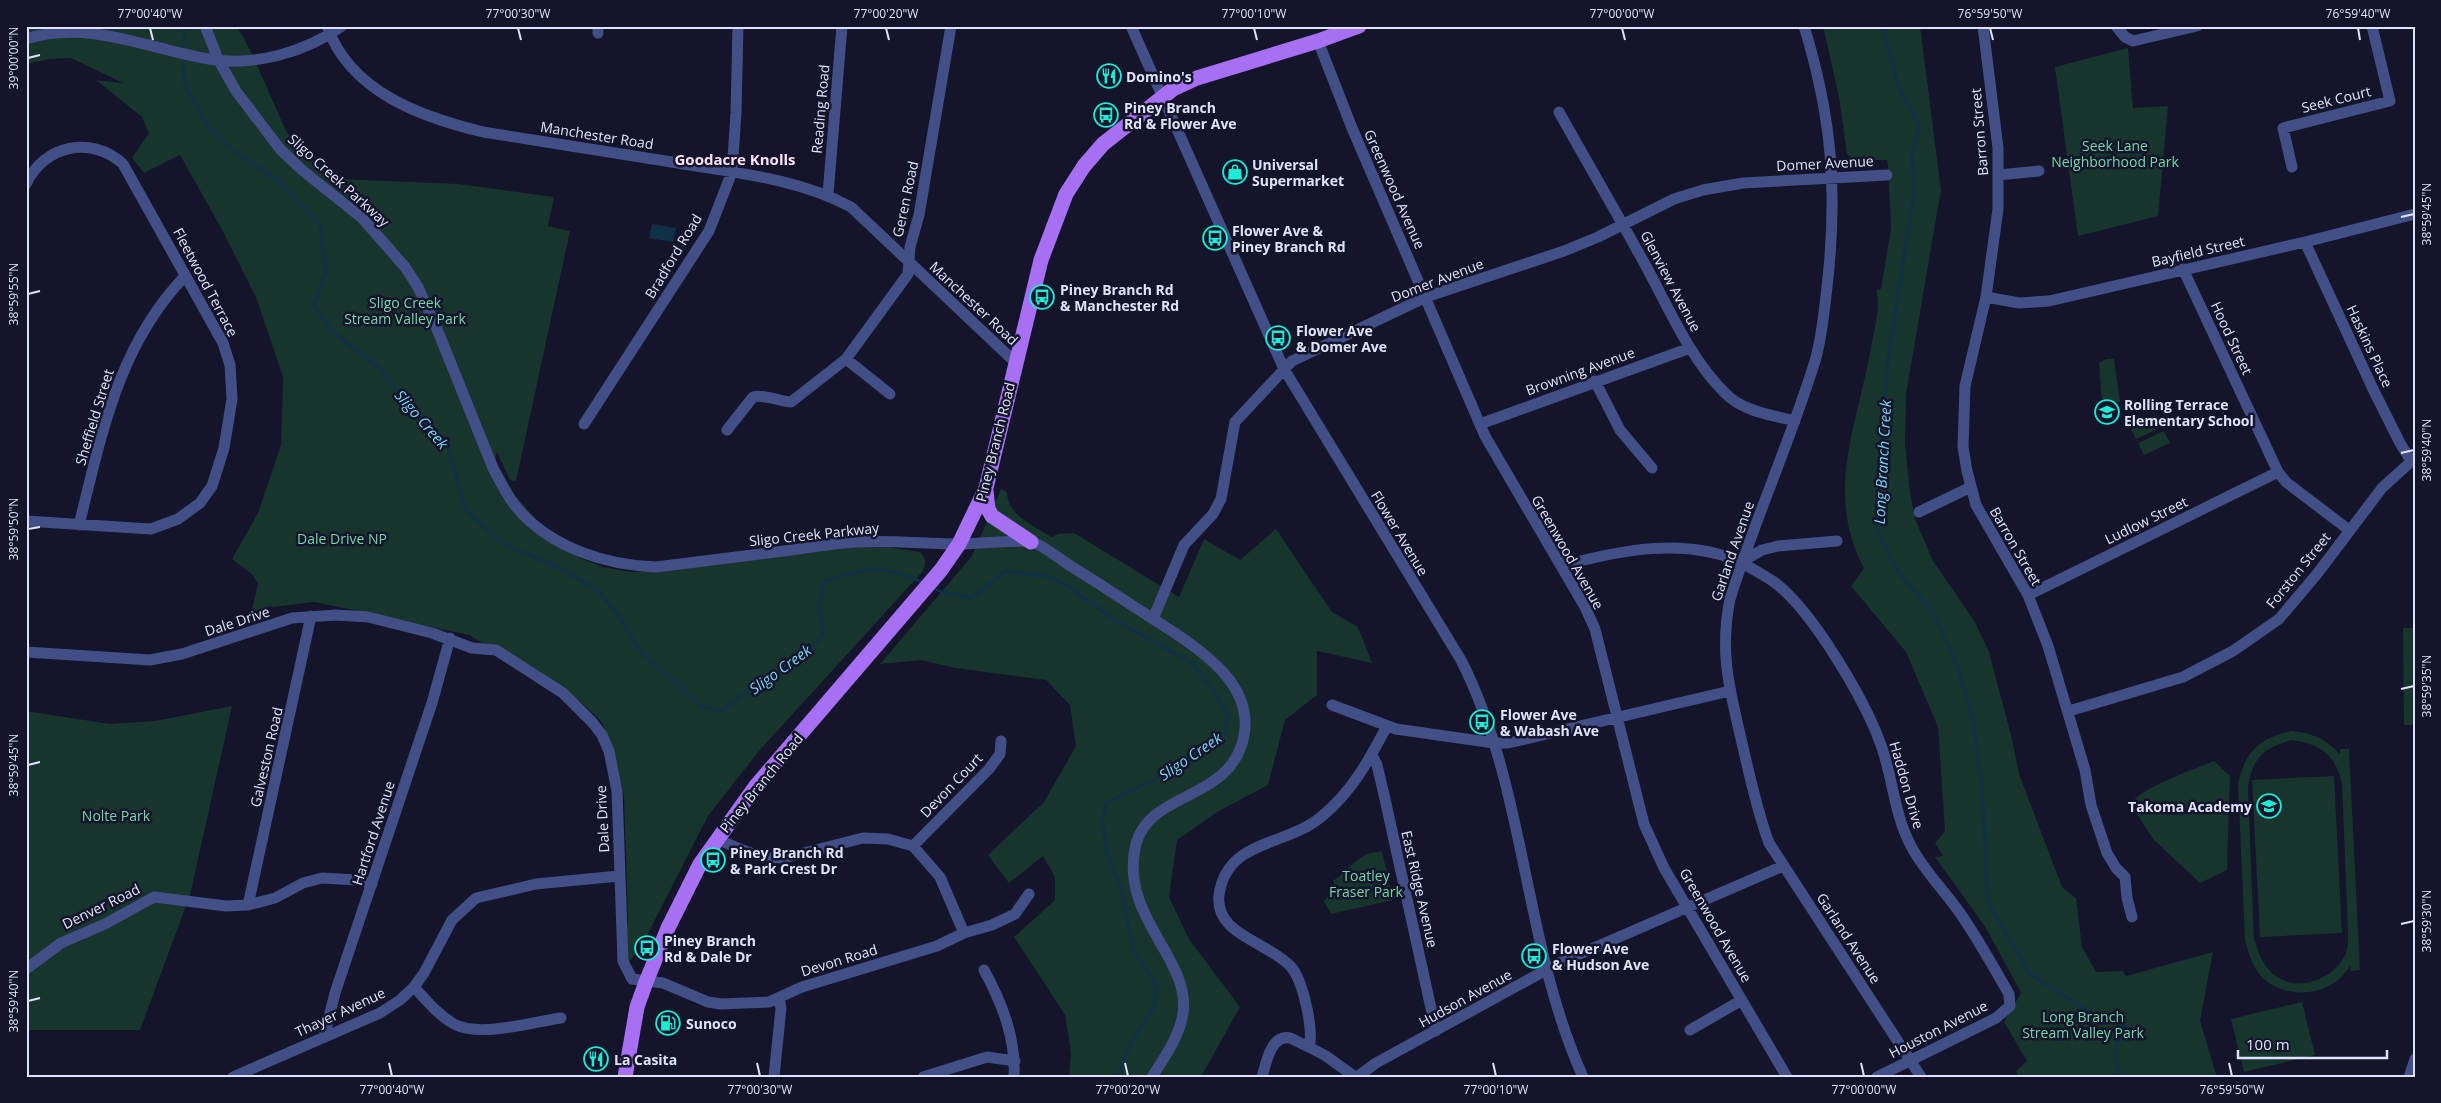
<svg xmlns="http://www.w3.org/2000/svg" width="2441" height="1103" font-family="'Open Sans',sans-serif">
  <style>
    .green { fill: #17342d; fill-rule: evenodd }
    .water { fill: #103047 }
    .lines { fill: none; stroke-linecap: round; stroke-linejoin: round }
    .stream { stroke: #103047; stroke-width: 3 }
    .minor { stroke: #424e86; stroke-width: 11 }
    .major { stroke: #a66ff4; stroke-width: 15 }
    .ticks { fill: none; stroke: #e0e2fd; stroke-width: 2 }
    .labels { text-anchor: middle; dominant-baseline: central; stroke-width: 5; stroke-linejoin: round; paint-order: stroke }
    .poi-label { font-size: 14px; font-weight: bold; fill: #e0e2fd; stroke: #14142b; text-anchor: start }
    .street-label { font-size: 14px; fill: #e0e2fd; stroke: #14142b }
    .park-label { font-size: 14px; fill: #6fd9a8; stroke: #14142b }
    .neighbourhood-label { font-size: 15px; font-weight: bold; fill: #fde1f9; stroke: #14142b }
    .water-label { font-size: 15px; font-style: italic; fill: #76d5f4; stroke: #14142b }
    .neatline { fill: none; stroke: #e0e2fd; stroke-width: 2 }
    .ticks-label { font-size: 12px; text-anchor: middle; fill: #e0e2fd }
  </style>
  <rect width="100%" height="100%" fill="#14142b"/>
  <path class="green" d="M 26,26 L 237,26 L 253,56 L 286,131 L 305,154 L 340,179 L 458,184 L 554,197 L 548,226 L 570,231 L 516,481 L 510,480 L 497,452 L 495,460 L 515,495 L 535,518 L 539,534 L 580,558 L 603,567 L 630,572 L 661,571 L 823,548 L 873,545 L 920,552 C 927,559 926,563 923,571 L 759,751 L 708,816 L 642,945 L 628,963 L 624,959 L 628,920 L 624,796 L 614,751 L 602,723 L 595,715 L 577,699 L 469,635 L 315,602 L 272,607 L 270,606 L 251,614 L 258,584 L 252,574 L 232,559 L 258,513 L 281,445 L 283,377 L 256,297 L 220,226 L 180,155 L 144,173 L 132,158 L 149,133 L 142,117 L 96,80 L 123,83 L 71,58 L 50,59 L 26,64 Z
    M 1823,26 L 1920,26 L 1941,190 L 1906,394 L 1905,443 L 1910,492 L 1915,519 L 1933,561 L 1975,622 L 1989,652 L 2012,739 L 2019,774 L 2062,887 L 2076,898 L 2082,947 L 2096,972 L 2123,971 L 2126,976 L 2213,952 L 2200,1021 L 2217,1077 L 2018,1077 L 2016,1071 L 2027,1061 L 2004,1022 L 2021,993 L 1986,928 L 1935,857 L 1943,856 L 1935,843 L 1945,831 L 1938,727 L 1906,652 L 1851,586 L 1864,568 C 1823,492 1859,421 1872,342 C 1875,325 1881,307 1876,290 L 1881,289 L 1891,228 L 1888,165 L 1887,160 L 1855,160 L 1847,154 L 1839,97 Z
    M 2128,48 L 2133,108 L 2168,106 L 2158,216 L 2078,236 L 2055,67 Z
    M 2106,359 L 2114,359 L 2120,402 L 2102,403 L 2099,363 Z
    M 2157,415 L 2162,427 L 2136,439 L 2130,427 Z
    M 2164,431 L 2170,443 L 2144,455 L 2138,443 Z
    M 1001,489 L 1007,492 C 1007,515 1034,526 1052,537 L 1059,534 L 1074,533 L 1179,597 L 1204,539 L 1240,560 L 1276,529 L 1332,612 L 1358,627 L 1372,663 L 1317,651 L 1317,695 L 1285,720 L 1268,785 L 1217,812 L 1177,840 L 1169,897 L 1189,939 L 1240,1007 L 1201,1077 L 1069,1077 L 1071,1053 L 1065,1015 L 1014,937 L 1055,900 L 1055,877 L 1043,856 L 1009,883 L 988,855 L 1044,802 L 1076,746 L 1070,705 L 1046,680 L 955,668 L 922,660 L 880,664 L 972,556 Z
    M 2403,628 L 2415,628 L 2415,725 L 2404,725 Z
    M 232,706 L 190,895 L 140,1030 L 26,1030 L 26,711 L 110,724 L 155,721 Z
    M 2292,731 C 2315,734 2324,738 2340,754 L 2340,749 L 2349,749 L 2360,970 L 2351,971 L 2350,966 C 2346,971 2342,977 2337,981 C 2316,996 2284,997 2264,979 C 2253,969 2249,955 2245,941 L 2238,783 C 2246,750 2260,738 2292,731 ZM 2292,740 C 2321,745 2334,753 2342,783 L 2348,934 C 2348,940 2348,947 2346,953 C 2334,982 2291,995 2269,970 C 2261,960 2258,951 2254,939 L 2248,787 C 2253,757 2263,748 2292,740 Z
    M 2214,761 L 2230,776 L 2227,870 L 2200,883 L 2153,839 L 2131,805 C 2136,789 2198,768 2214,761 Z
    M 2334,776 L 2342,933 L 2260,937 L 2252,780 Z
    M 1382,851 L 1393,900 L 1331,914 L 1324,901 L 1336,887 L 1333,881 L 1342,874 L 1342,872 L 1366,854 Z
    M 2302,1002 L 2315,1055 L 2244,1072 L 2231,1019 Z"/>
  <path class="water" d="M 652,224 L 676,228 L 673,242 L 649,238 Z"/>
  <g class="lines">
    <path class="stream" d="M 186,26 L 183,44 L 184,83 L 208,127 L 232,150 L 277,180 L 320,224 L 326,273 L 314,304 L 332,331 L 378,367 L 418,416 L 448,445 L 465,509 L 503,544 L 556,566 L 596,589 L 617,613 L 641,652 L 701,706 L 722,711 L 765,678 L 804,655 L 824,634 L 819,607 L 824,581 C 864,569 885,562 923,583
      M 1882,26 L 1899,88 L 1919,124 L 1912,154 L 1914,193 L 1888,359 L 1880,461 L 1878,533 L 1898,572 L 1934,614 L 1959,670 L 1974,725 L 1982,789 L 1988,903 L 2030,974 L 2092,1014 L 2120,1021 L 2128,1028 L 2115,1047 L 2118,1077
      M 931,587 L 942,592 L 972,598 L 1005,571 L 1047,576 L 1066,585 L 1115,620 L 1193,664 L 1211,687 L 1228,715 L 1225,736 L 1199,751 L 1167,774 L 1107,802 L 1102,821 L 1107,853 L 1121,888 L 1133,950 L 1155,982 L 1155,1007 L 1133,1039 L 1117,1077"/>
    <path class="minor" d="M 205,26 L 219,61 L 236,91 L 280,149 L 302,170 L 362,218 L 405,267 L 418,287 L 437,329 L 493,468 C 500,482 507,496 517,508 C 551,548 606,565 656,567 C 701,561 747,556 792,550 C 813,547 835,543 857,542 C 892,540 926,544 961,544 C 976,544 1021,539 1032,542 C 1045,546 1058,558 1069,565 C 1105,587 1140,611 1175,633 C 1209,656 1253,688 1244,736 C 1231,802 1150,790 1136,844 C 1118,916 1191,958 1183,1013 C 1180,1036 1164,1058 1152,1077
      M 327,26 C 350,92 421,117 483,132 C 548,142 613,153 678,163 C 737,173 799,179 851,207 L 1015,362
      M 1131,26 L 1284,369 L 1461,660 C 1527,790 1523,944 1583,1077
      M 1804,26 C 1832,117 1838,192 1827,287 C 1824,312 1822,337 1815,361 C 1790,442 1755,519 1730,599 C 1719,653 1730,691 1742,743 C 1750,777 1757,811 1769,843 L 1921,1077
      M 1983,26 L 1998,148 L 1998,209 L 1986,297 L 1965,386 L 1963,447 L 1967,471 L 1976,505 L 2028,595 L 2048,646 L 2085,770 L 2091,805 L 2107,853 L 2116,868 L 2125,877 L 2127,898 L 2132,917
      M 2116,26 L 2125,37 L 2133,41 L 2197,26
      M 598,33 L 598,26
      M 26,39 C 90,19 147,49 209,59 C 254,67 306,52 342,26
      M 1318,41 L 1352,128 L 1485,436 L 1585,607 L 1595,629 L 1644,824 L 1664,868 L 1787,1077
      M 1559,112 C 1588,164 1618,215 1647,268 C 1669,309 1691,360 1725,393 C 1742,411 1771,415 1795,421
      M 2292,167 L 2283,128 L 2390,101 L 2372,26
      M 1998,175 L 2039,171
      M 26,184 C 44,145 91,135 123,164 L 223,343 L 230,365 L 232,399 L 224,448 L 212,486 L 200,503 L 178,519 L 151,529 L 26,521
      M 828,194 L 842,26
      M 2305,242 L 2373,389 L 2400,443 L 2411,461
      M 2183,269 L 2278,472 L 2286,482 L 2349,530
      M 1986,297 L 2019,303 L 2049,301 L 2305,242 L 2415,214
      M 846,359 L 908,274 L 910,247 L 919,215 L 951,26
      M 1595,381 L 1620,430 L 1652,468
      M 584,424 L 709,231 L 732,172 L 736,113 L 738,26
      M 1480,424 L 1690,348
      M 727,430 L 753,397 C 760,394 781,401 791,402 L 846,359 L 890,394
      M 1919,512 L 1971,487
      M 79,525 C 102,433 118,346 185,276
      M 1741,562 C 1752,569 1764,575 1774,582 C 1812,610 1865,700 1881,745 C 1893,778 1894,814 1911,846 C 1924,871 1944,890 1960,913 C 1978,939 1993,966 2009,994 L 2010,1006 L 1996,1018 L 1877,1077
      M 1561,566 C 1620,550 1684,537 1741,562 L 1762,550 L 1778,546 L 1837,541
      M 2028,595 L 2278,472
      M 1153,619 L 1184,545 L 1213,514 L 1221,499 L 1235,422 L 1292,361 L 1426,297 L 1564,251 L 1598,237 L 1674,199 L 1703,190 L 1743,183 L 1887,175
      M 26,652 L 150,660 L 182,654 L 292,618 L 336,615 L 368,617 L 432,633 L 472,648 L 496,650 L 563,693 L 592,722 L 602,735 L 609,751 L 617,791 L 623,961 L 632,979 L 663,983 L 708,1002 L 721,1004 L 769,1002 L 802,987 L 937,946 L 964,933 L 992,925 L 1015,914 L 1029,894
      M 1332,705 L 1396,729 L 1494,743 L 1508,743 L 1730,691
      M 2069,711 L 2183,677 L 2233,651 L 2279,619 L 2317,574 L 2382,488 L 2415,458
      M 1372,755 L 1377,765 L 1385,799 L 1436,1031
      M 717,839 C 739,849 760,859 784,858 L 863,838 L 888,839 L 913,846 L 940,877 L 964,933
      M 913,846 L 989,769 L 1000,754 L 1001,741
      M 248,905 L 311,616
      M 26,969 L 61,943 L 105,924 L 154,897 L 226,906 L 248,905 L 275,898 L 303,883 L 322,878 L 357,880 L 372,884
      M 984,970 C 1002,1003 1016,1038 1014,1077
      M 414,987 C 426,1000 438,1015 454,1024 C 480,1038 532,1022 561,1018
      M 1690,1030 L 1742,1000
      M 324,1037 L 335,993 L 432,703 L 450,638
      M 233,1077 L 380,1013 L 400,1000 L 414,987 L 424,973 L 452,920 L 476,898 L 536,884 L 619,876
      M 774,1077 L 781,1008 L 779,998
      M 923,1077 L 987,1057 L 1015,1061
      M 1262,1077 C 1266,1063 1271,1034 1290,1038 C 1296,1040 1303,1045 1309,1047
      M 1355,1077 L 1326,1056 L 1309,1047 C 1314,1030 1303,982 1292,968 C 1283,957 1269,951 1258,944 C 1238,933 1216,921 1219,895 C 1227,839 1285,847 1321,817 C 1352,792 1369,760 1387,726
      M 1357,1077 L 1376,1063 L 1559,963 L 1783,866
      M 2409,1077 L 2415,1059"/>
    <path class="major" d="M 986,491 L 988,509 L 992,516 L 1031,542
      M 625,1077 L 637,1007 L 646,982 L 668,928 L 700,864 L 755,787 L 941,570 L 959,544 L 986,488 L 1041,260 L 1066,194 L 1084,166 L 1103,144 L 1173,89 L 1197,78 L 1318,41 L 1359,26"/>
  </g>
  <path class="ticks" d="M 150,28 L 153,40M 518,28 L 521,40M 886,28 L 889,40M 1254,28 L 1257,40M 1622,28 L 1625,40M 1990,28 L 1993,40M 2358,28 L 2360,40M 28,58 L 40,55M 2401,217 L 2414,214M 28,294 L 40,291M 2401,453 L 2414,450M 28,529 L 40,527M 2401,689 L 2414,686M 28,765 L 40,762M 2401,924 L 2414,921M 28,1001 L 40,998M 389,1063 L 392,1076M 757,1063 L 760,1076M 1125,1063 L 1128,1076M 1493,1063 L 1496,1076M 1861,1063 L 1864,1076M 2229,1063 L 2232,1076"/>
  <defs>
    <g id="restaurant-ring" transform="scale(1.25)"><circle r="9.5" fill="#14142b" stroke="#1bedd6" stroke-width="1.5"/><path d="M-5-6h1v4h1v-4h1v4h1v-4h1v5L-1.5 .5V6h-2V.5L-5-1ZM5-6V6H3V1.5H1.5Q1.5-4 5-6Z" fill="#1bedd6"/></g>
    <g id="bus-ring" transform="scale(1.25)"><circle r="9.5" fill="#14142b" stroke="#1bedd6" stroke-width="1.5"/><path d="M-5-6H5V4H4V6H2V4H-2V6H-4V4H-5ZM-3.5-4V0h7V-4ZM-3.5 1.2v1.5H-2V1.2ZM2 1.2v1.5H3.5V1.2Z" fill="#1bedd6"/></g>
    <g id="shop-ring" transform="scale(1.25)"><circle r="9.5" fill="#14142b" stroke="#1bedd6" stroke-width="1.5"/><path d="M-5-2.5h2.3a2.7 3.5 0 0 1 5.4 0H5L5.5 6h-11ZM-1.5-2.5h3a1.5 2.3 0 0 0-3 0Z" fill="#1bedd6"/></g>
    <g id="school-ring" transform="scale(1.25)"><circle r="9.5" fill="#14142b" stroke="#1bedd6" stroke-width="1.5"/><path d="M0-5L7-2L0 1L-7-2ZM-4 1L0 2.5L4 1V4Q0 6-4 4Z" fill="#1bedd6"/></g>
    <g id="fuel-ring" transform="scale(1.25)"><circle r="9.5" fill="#14142b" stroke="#1bedd6" stroke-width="1.5"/><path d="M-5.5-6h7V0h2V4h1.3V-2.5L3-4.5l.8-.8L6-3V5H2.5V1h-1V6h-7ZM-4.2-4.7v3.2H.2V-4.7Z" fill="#1bedd6"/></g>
  </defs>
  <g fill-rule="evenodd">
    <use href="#restaurant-ring" x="1109" y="76"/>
    <use href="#bus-ring" x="1106" y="115"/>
    <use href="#shop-ring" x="1235" y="172"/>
    <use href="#bus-ring" x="1215" y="238"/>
    <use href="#bus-ring" x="1042" y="297"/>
    <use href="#bus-ring" x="1278" y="338"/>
    <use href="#school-ring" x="2107" y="412"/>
    <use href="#bus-ring" x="1482" y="722"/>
    <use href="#school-ring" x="2269" y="806"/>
    <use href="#bus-ring" x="713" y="860"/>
    <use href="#bus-ring" x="647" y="948"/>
    <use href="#bus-ring" x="1534" y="956"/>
    <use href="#fuel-ring" x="668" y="1023"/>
    <use href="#restaurant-ring" x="596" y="1059"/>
  </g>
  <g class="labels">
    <g class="poi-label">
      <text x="1126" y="76">Domino's</text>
      <text x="1124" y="107">Piney Branch<tspan x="1124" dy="16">Rd &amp; Flower Ave</tspan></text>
      <text x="1252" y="164">Universal<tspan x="1252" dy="16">Supermarket</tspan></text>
      <text x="1232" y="230">Flower Ave &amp;<tspan x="1232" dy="16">Piney Branch Rd</tspan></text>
      <text x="1060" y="289">Piney Branch Rd<tspan x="1060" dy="16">&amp; Manchester Rd</tspan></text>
      <text x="1296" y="330">Flower Ave<tspan x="1296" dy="16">&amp; Domer Ave</tspan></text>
      <text x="2124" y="404">Rolling Terrace<tspan x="2124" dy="16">Elementary School</tspan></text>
      <text x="1500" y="714">Flower Ave<tspan x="1500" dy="16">&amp; Wabash Ave</tspan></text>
      <text x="2252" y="806" text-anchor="end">Takoma Academy</text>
      <text x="730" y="852">Piney Branch Rd<tspan x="730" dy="16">&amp; Park Crest Dr</tspan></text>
      <text x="664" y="940">Piney Branch<tspan x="664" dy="16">Rd &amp; Dale Dr</tspan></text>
      <text x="1552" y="948">Flower Ave<tspan x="1552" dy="16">&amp; Hudson Ave</tspan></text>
      <text x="686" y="1023">Sunoco</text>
      <text x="614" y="1059">La Casita</text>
    </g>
    <g class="street-label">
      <text transform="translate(2336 99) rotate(-14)">Seek Court</text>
      <text transform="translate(820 109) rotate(-85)">Reading Road</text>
      <text transform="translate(1979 132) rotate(-95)">Barron Street</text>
      <text transform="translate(597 135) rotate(9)">Manchester Road</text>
      <text transform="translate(1825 163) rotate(-3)">Domer Avenue</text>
      <text transform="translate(339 180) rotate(42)">Sligo Creek Parkway</text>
      <text transform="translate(1395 189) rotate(66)">Greenwood Avenue</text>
      <text transform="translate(905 199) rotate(-78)">Geren Road</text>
      <text transform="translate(2198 251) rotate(-13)">Bayfield Street</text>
      <text transform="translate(673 256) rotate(-59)">Bradford Road</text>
      <text transform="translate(1437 280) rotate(-21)">Domer Avenue</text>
      <text transform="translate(1671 281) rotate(62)">Glenview Avenue</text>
      <text transform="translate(206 282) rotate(62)">Fleetwood Terrace</text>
      <text transform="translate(974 303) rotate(43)">Manchester Road</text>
      <text transform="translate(2232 338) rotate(65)">Hood Street</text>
      <text transform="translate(2370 346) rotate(65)">Haskins Place</text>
      <text transform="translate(1580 371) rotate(-20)">Browning Avenue</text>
      <text transform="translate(94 417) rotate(-73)">Sheffield Street</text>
      <text transform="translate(995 442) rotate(-76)">Piney Branch Road</text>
      <text transform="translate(2146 520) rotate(-26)">Ludlow Street</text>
      <text transform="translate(1400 533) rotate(59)">Flower Avenue</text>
      <text transform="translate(814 534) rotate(-6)">Sligo Creek Parkway</text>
      <text transform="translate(2016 546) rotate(60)">Barron Street</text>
      <text transform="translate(1732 551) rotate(-71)">Garland Avenue</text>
      <text transform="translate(1568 552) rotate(60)">Greenwood Avenue</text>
      <text transform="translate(2298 570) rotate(-51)">Forston Street</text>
      <text transform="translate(237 621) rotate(-18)">Dale Drive</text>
      <text transform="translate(266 757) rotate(-77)">Galveston Road</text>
      <text transform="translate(761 783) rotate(-51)">Piney Branch Road</text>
      <text transform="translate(951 785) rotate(-46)">Devon Court</text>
      <text transform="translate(1907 785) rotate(74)">Haddon Drive</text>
      <text transform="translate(602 819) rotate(-93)">Dale Drive</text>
      <text transform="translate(373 833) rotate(-72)">Hartford Avenue</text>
      <text transform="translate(1420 889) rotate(77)">East Ridge Avenue</text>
      <text transform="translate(101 906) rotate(-26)">Denver Road</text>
      <text transform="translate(1716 925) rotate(60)">Greenwood Avenue</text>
      <text transform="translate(1849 938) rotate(57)">Garland Avenue</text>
      <text transform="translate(839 960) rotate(-17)">Devon Road</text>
      <text transform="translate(1465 998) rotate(-29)">Hudson Avenue</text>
      <text transform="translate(340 1012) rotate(-25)">Thayer Avenue</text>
      <text transform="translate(1938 1029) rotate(-27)">Houston Avenue</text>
    </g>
    <g class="park-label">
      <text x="2115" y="145">Seek Lane<tspan x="2115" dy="16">Neighborhood Park</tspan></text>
      <text x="405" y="302">Sligo Creek<tspan x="405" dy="16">Stream Valley Park</tspan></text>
      <text x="342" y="538">Dale Drive NP</text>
      <text x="116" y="815">Nolte Park</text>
      <text x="1366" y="875">Toatley<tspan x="1366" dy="16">Fraser Park</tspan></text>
      <text x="2083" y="1016">Long Branch<tspan x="2083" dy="16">Stream Valley Park</tspan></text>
    </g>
    <g class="neighbourhood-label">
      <text x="735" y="159">Goodacre Knolls</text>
    </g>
    <g class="water-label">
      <text transform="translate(422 419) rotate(49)">Sligo Creek</text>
      <text transform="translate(1882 462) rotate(-87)">Long Branch Creek</text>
      <text transform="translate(780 669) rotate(-36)">Sligo Creek</text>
      <text transform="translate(1190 756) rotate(-34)">Sligo Creek</text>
    </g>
  </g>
  <rect width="2441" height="1103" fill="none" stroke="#14142b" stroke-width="55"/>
  <path d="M2238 1050v8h149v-8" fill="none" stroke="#e0e2fd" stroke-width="2.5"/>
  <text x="2246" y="1050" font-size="15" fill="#e0e2fd" stroke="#14142b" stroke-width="4" paint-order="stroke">100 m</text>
  <rect x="28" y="28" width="2386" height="1048" class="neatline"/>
  <g class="ticks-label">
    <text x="150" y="18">77°00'40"W</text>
    <text x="518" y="18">77°00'30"W</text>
    <text x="886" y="18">77°00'20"W</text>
    <text x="1254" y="18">77°00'10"W</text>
    <text x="1622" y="18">77°00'00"W</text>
    <text x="1990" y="18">76°59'50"W</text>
    <text x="2358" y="18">76°59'40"W</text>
    <text transform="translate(14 58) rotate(-90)" y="4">39°00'00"N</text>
    <text transform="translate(2427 214) rotate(-90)" y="4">38°59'45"N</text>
    <text transform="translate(14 294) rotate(-90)" y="4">38°59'55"N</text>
    <text transform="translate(2427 450) rotate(-90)" y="4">38°59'40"N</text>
    <text transform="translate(14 529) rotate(-90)" y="4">38°59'50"N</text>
    <text transform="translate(2427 686) rotate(-90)" y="4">38°59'35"N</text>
    <text transform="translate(14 765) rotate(-90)" y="4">38°59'45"N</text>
    <text transform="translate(2427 921) rotate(-90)" y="4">38°59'30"N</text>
    <text transform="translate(14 1001) rotate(-90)" y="4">38°59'40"N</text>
    <text x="392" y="1094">77°00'40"W</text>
    <text x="760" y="1094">77°00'30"W</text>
    <text x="1128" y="1094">77°00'20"W</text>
    <text x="1496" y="1094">77°00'10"W</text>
    <text x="1864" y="1094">77°00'00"W</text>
    <text x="2232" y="1094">76°59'50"W</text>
  </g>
</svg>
